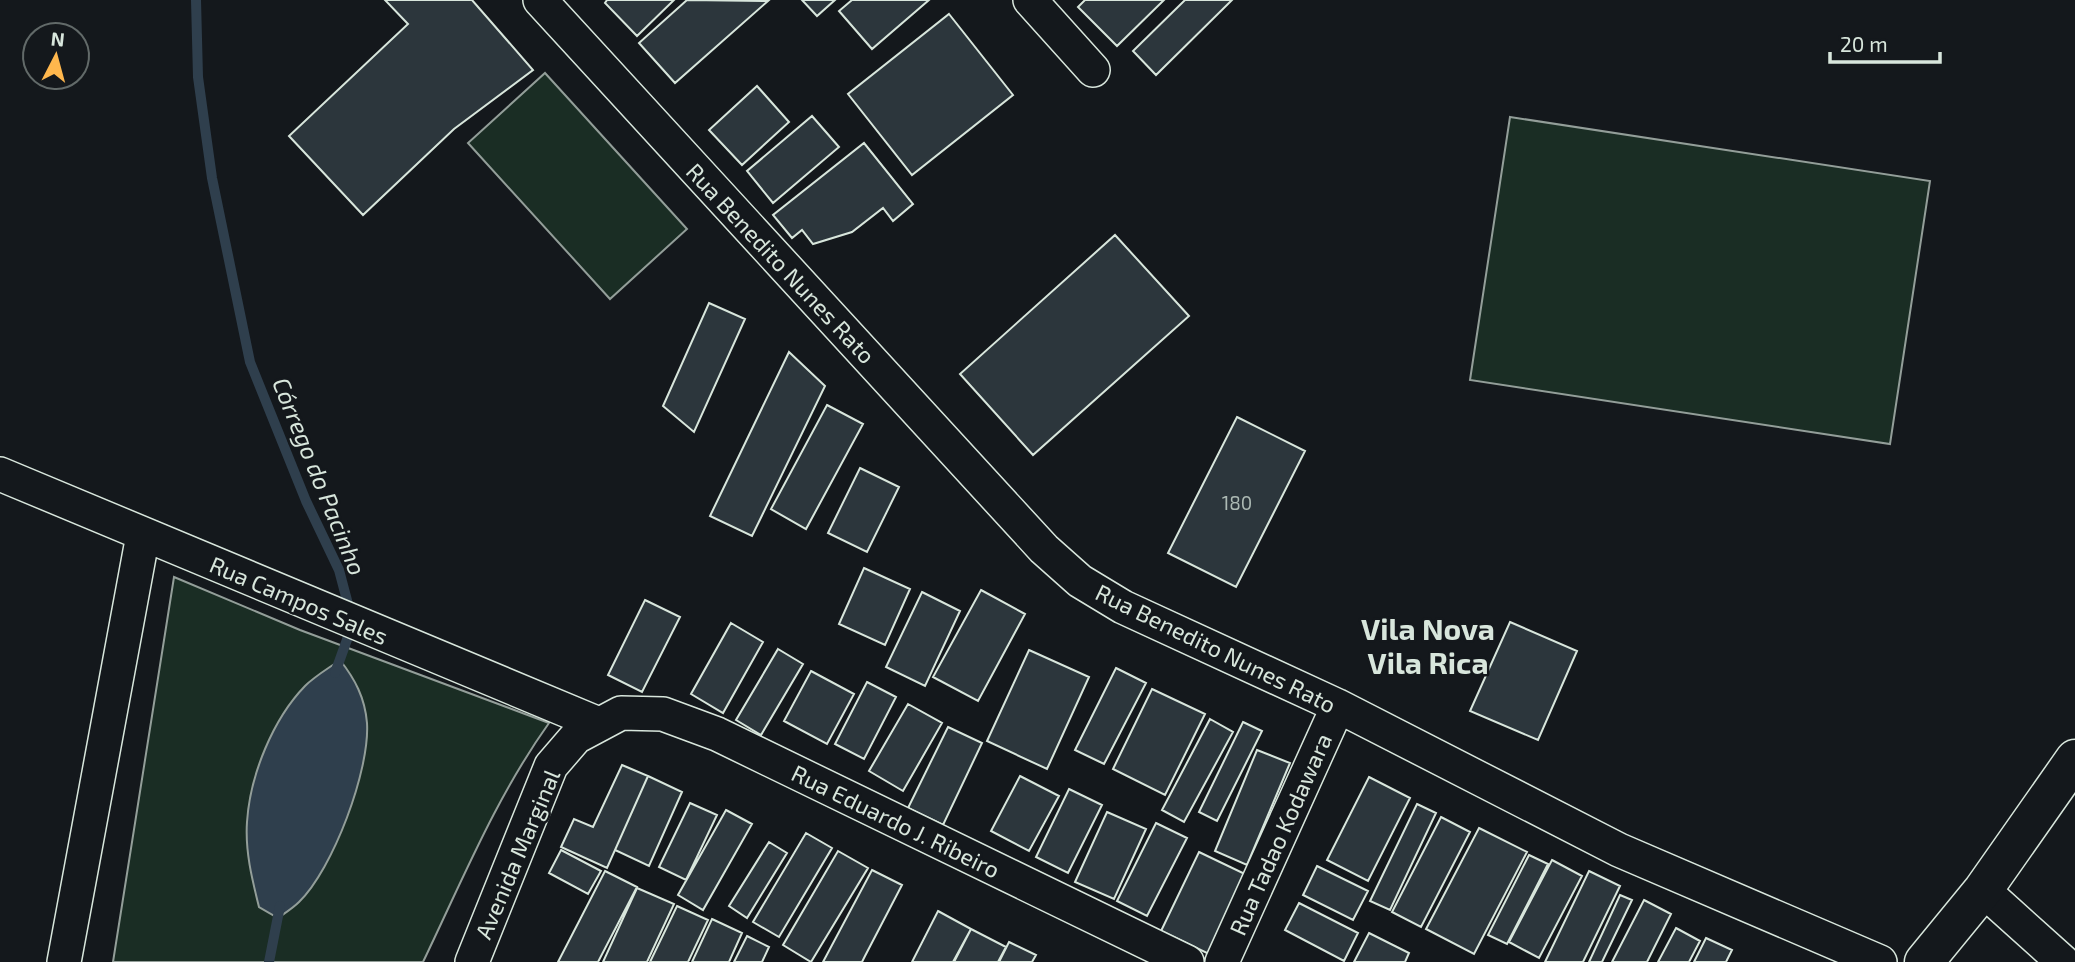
<svg xmlns="http://www.w3.org/2000/svg" width="2075" height="962" font-family="'Exo 2',sans-serif">
  <style>
    .green { fill: #1a2d24; stroke: #939e99; stroke-width: 2 }
    .water { fill: #2f3f4d; stroke: #939e99; stroke-width: 2 }
    .lines { fill: none; stroke-linecap: round; stroke-linejoin: round }
    .stream { stroke: #2f3f4d; stroke-width: 10 }
    .building { fill: #2c363c; stroke: #d8e6dc; stroke-width: 2 }
    .street-casing { stroke: #d8e6dc; stroke-width: 36 }
    .secondary-casing { stroke: #d8e6dc; stroke-width: 41 }
    .street { stroke: #14181c; stroke-width: 33 }
    .secondary { stroke: #14181c; stroke-width: 38 }
    .labels { text-anchor: middle; dominant-baseline: central; stroke-width: 5; stroke-linejoin: round; paint-order: stroke }
    .number-label { font-size: 19px; fill: #adbab4 }
    .street-label { font-size: 23px; fill: #d8e6dc; stroke: #14181c }
    .water-label { font-size: 24px; font-style: italic; fill: #d8e6dc; stroke: #14181c }
    .district-label { font-size: 30px; font-weight: bold; fill: #d8e6dc; stroke: #14181c }
  </style>
  <rect width="100%" height="100%" fill="#14181c"/>
  <path class="green" d="M 545,73 L 687,229 L 610,299 L 468,143 Z
    M 1510,117 L 1930,181 L 1890,444 L 1470,380 Z
    M 174,577 L 300,630 L 549,723 C 496,797 462,881 423,962 L 113,962 Z"/>
  <path class="water" d="M 340,660 C 355,679 365,698 367,723 C 370,770 333,869 299,902 C 293,908 285,913 278,918 L 259,907 C 252,879 245,851 247,822 C 250,775 273,719 305,686 C 315,676 329,668 340,660 Z"/>
  <g class="lines">
    <path class="stream" d="M 196,0 L 198,77 L 212,178 L 250,362 L 306,501 L 339,570 L 353,623 L 335,673
      M 269,962 L 280,906"/>
  </g>
  <path class="building" d="M 385,0 L 472,0 L 533,70 L 454,129 L 363,215 L 289,136 L 408,24 Z
    M 607,0 L 674,0 L 637,36 L 605,3 Z
    M 687,0 L 768,1 L 675,83 L 639,43 Z
    M 802,0 L 835,0 L 817,16 Z
    M 852,0 L 929,0 L 872,49 L 839,11 Z
    M 1085,0 L 1164,0 L 1117,46 L 1078,7 Z
    M 1185,0 L 1232,0 L 1156,75 L 1133,51 Z
    M 949,14 L 1013,95 L 912,175 L 848,94 Z
    M 757,86 L 789,122 L 742,165 L 709,130 Z
    M 812,116 L 839,147 L 773,203 L 747,171 Z
    M 864,143 L 913,204 L 893,221 L 883,208 L 852,232 L 813,244 L 802,230 L 792,238 L 773,215 Z
    M 1115,235 L 1189,316 L 1033,455 L 960,374 Z
    M 709,303 L 745,319 L 694,432 L 663,406 Z
    M 789,352 L 825,386 L 752,536 L 710,516 Z
    M 827,405 L 863,424 L 806,529 L 771,509 Z
    M 1237,417 L 1305,451 L 1236,587 L 1168,553 Z
    M 860,468 L 899,487 L 867,552 L 828,533 Z
    M 864,568 L 910,589 L 885,645 L 839,624 Z
    M 981,590 L 1025,614 L 978,701 L 933,677 Z
    M 922,592 L 960,611 L 925,686 L 886,667 Z
    M 645,600 L 680,617 L 642,692 L 608,675 Z
    M 1510,622 L 1577,651 L 1538,740 L 1470,711 Z
    M 731,623 L 763,642 L 723,713 L 691,694 Z
    M 778,649 L 803,664 L 761,735 L 736,720 Z
    M 1029,650 L 1089,677 L 1047,769 L 987,741 Z
    M 1116,668 L 1146,683 L 1104,764 L 1075,750 Z
    M 811,671 L 854,694 L 827,744 L 784,721 Z
    M 867,682 L 896,697 L 864,759 L 835,744 Z
    M 1152,689 L 1205,714 L 1165,795 L 1113,769 Z
    M 908,704 L 942,723 L 903,791 L 869,771 Z
    M 1210,719 L 1233,732 L 1184,822 L 1162,810 Z
    M 1243,722 L 1262,731 L 1217,821 L 1199,812 Z
    M 948,727 L 982,743 L 943,825 L 908,808 Z
    M 1257,750 L 1290,763 L 1247,865 L 1215,851 Z
    M 622,765 L 648,776 L 607,868 L 561,847 L 574,819 L 593,827 Z
    M 648,776 L 682,792 L 649,866 L 615,850 Z
    M 1020,776 L 1059,796 L 1029,851 L 991,831 Z
    M 1369,777 L 1410,798 L 1368,881 L 1327,860 Z
    M 1069,789 L 1102,805 L 1068,873 L 1036,857 Z
    M 690,803 L 717,815 L 686,880 L 659,867 Z
    M 1417,804 L 1436,813 L 1390,910 L 1370,901 Z
    M 726,810 L 752,824 L 703,910 L 678,895 Z
    M 1107,812 L 1146,829 L 1114,899 L 1075,882 Z
    M 1441,817 L 1470,832 L 1421,927 L 1392,912 Z
    M 1156,823 L 1187,838 L 1147,916 L 1117,901 Z
    M 1479,828 L 1527,852 L 1474,954 L 1426,929 Z
    M 806,833 L 832,848 L 779,937 L 753,922 Z
    M 769,842 L 787,853 L 747,918 L 729,906 Z
    M 561,850 L 601,871 L 588,894 L 549,873 Z
    M 838,851 L 868,868 L 811,962 L 783,945 Z
    M 1199,852 L 1247,875 L 1209,954 L 1161,931 Z
    M 1529,855 L 1548,864 L 1507,944 L 1488,935 Z
    M 1552,860 L 1582,876 L 1539,958 L 1509,942 Z
    M 1317,866 L 1368,891 L 1353,920 L 1303,895 Z
    M 872,870 L 902,885 L 865,956 L 862,962 L 823,962 Z
    M 605,871 L 637,887 L 598,962 L 558,962 Z
    M 1589,871 L 1620,886 L 1583,962 L 1545,962 Z
    M 637,888 L 674,904 L 647,962 L 603,962 Z
    M 1620,895 L 1632,900 L 1602,962 L 1589,962 Z
    M 1644,900 L 1671,914 L 1647,962 L 1612,962 Z
    M 1299,903 L 1358,933 L 1344,961 L 1285,930 Z
    M 677,906 L 708,920 L 688,962 L 650,962 Z
    M 938,911 L 971,929 L 953,962 L 912,962 Z
    M 712,919 L 742,933 L 729,962 L 692,962 Z
    M 1676,928 L 1700,941 L 1689,962 L 1658,962 Z
    M 971,929 L 1006,947 L 998,962 L 954,962 Z
    M 1369,933 L 1409,953 L 1405,962 L 1354,962 Z
    M 747,936 L 769,947 L 762,962 L 734,962 Z
    M 1706,938 L 1732,950 L 1726,962 L 1694,962 Z
    M 1009,942 L 1036,955 L 1032,962 L 999,962 Z"/>
  <g class="lines">
    <g class="street-casing">
      <path id="street" d="M 540,0 L 1044,549 L 1080,581 L 1123,607 L 1338,706 L 1619,850 L 1880,962
        M 1030,0 L 1093,70
        M 0,474 L 599,724
        M 1983,890 L 2063,962
        M 64,962 L 143,535
        M 472,962 L 551,766 L 576,737 L 621,713 L 663,714 L 717,734 L 1187,962
        M 1222,962 L 1338,706"/>
    </g>
    <g class="secondary-casing">
      <path id="secondary" d="M 1924,962 L 1983,890 L 2075,759"/>
    </g>
    <use href="#street" class="street"/>
    <use href="#secondary" class="secondary"/>
  </g>
  <g class="labels">
    <g class="number-label">
      <text x="1237" y="502">180</text>
    </g>
    <g class="street-label">
      <text transform="translate(781 263) rotate(47)">Rua Benedito Nunes Rato</text>
      <text transform="translate(299 600) rotate(23)">Rua Campos Sales</text>
      <text transform="translate(1216 648) rotate(26)">Rua Benedito Nunes Rato</text>
      <text transform="translate(896 821) rotate(26)">Rua Eduardo J. Ribeiro</text>
      <text transform="translate(1280 834) rotate(-66)">Rua Tadao Kodawara</text>
      <text transform="translate(517 854) rotate(-67)">Avenida Marginal</text>
    </g>
    <g class="water-label">
      <text transform="translate(320 476) rotate(68)">Córrego do Pacinho</text>
    </g>
    <g class="district-label">
      <text x="1428" y="628">Vila Nova<tspan x="1428" dy="34">Vila Rica</tspan></text>
    </g>
  </g>
  <g transform="translate(56 56) rotate(6)"><circle r="33" fill="#14181c" stroke="#626a69" stroke-width="2"/>
  <path d="M0-5L12 26L0 18L-12 26Z" fill="#ffb74d"/>
  <text y="-10" font-size="19" font-weight="bold" text-anchor="middle" fill="#d8e6dc">N</text>
  </g>
  <path d="M1830 52v10h110v-10" fill="none" stroke="#d8e6dc" stroke-width="3.5"/>
  <text x="1840" y="52" font-size="21" fill="#d8e6dc" stroke="#14181c" stroke-width="5" paint-order="stroke">20 m</text>
</svg>
